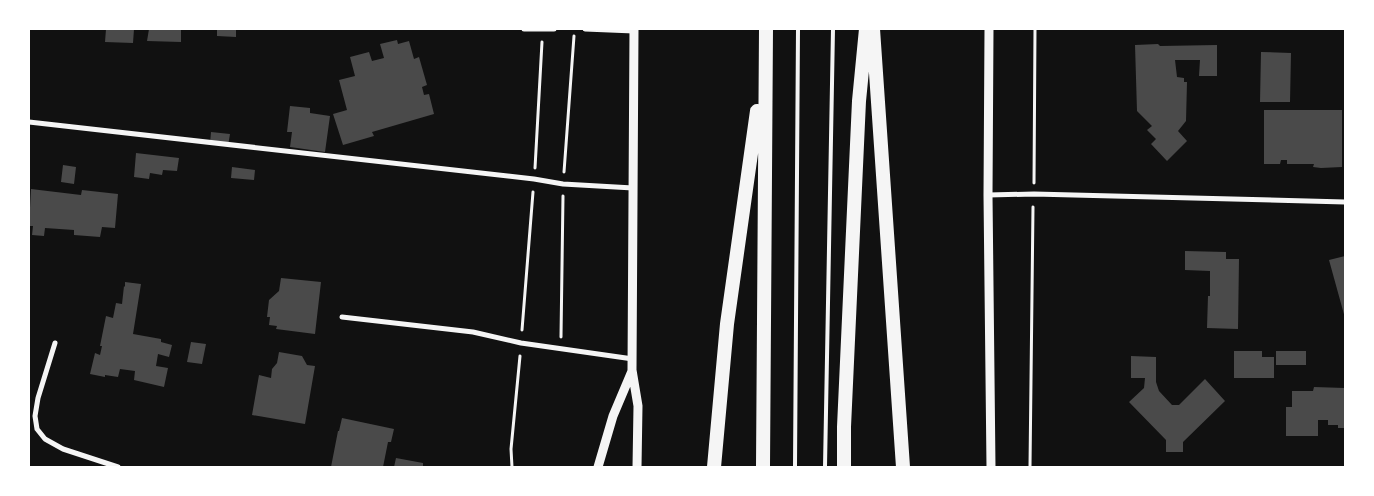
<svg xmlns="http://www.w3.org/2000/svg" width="1374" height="496" font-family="'Varela Round',sans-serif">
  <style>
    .building { fill: #4a4a4a }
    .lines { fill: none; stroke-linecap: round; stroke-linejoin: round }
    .path { stroke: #f5f5f5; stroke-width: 3 }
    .service { stroke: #f5f5f5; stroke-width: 4 }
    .minor { stroke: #f5f5f5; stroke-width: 5 }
    .tertiary { stroke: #f5f5f5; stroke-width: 9 }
    .trunk { stroke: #f5f5f5; stroke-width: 14 }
  </style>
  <rect width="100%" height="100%" fill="#111"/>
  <path class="building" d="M 106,29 L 134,29 L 133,43 L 105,42 Z
    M 149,29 L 181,29 L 181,42 L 147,41 Z
    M 217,29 L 236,29 L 236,37 L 217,36 Z
    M 397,40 L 398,44 L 409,41 L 414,59 L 419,57 L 427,85 L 422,87 L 424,95 L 429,94 L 434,114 L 372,132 L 374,136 L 343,145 L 333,114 L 347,110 L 339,80 L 355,76 L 350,57 L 369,52 L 372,61 L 384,58 L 380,44 Z
    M 1158,44 L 1160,46 L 1217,45 L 1217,76 L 1199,76 L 1200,60 L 1175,60 L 1177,77 L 1184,78 L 1184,82 L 1187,82 L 1186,121 L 1178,131 L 1187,141 L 1167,161 L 1151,144 L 1156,139 L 1147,130 L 1152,126 L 1137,111 L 1135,45 Z
    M 1261,52 L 1291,53 L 1290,102 L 1260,102 Z
    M 290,106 L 310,108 L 310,113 L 330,116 L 325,152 L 290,147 L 292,132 L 287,132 Z
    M 1264,110 L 1342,110 L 1342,167 L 1321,168 L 1313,167 L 1314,164 L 1287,164 L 1287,160 L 1281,160 L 1280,164 L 1264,164 Z
    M 211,132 L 230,134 L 228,146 L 210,144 Z
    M 136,153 L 179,158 L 177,171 L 163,170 L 162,175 L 150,173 L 149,179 L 134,177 Z
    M 63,165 L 76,167 L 74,184 L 61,182 Z
    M 232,167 L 255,170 L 254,180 L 231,178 Z
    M 31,189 L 81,195 L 82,190 L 118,194 L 115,228 L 102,227 L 100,237 L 74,235 L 74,230 L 45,228 L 44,236 L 32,235 L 33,226 L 29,226 Z
    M 1185,251 L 1226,252 L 1226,259 L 1239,259 L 1238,329 L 1207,328 L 1208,296 L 1210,296 L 1210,271 L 1185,270 Z
    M 1345,256 L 1345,318 L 1329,260 Z
    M 281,278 L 321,282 L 315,334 L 276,329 L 277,326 L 269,325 L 270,317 L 267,317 L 269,300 L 279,291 Z
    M 125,282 L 141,284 L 133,334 L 161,339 L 161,342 L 172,345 L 169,357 L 158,354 L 156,366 L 168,368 L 164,387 L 134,380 L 135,371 L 120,369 L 118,377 L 105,375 L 105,377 L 90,374 L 95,353 L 100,355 L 102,346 L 100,346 L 106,316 L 113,318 L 116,303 L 122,304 L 124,286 L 125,287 Z
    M 191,342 L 206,344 L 202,364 L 187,362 Z
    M 1234,351 L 1262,351 L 1262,357 L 1274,357 L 1274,378 L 1234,378 Z
    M 1276,351 L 1306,351 L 1306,365 L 1276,365 Z
    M 279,352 L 302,356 L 307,365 L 315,366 L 305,424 L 252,415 L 259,375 L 271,378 L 272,369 L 277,363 Z
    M 1131,356 L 1156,357 L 1156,382 L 1159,391 L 1172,405 L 1179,405 L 1205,379 L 1225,401 L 1183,442 L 1183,452 L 1166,452 L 1166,440 L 1129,402 L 1144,388 L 1145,378 L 1131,378 Z
    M 1314,387 L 1345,388 L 1345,428 L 1338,428 L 1338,425 L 1328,425 L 1328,420 L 1318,420 L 1318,436 L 1286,436 L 1286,407 L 1292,407 L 1292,391 L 1313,391 Z
    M 342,418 L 394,429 L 391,442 L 388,442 L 383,467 L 331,467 L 338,431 L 339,431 Z
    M 396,458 L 423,463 L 423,467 L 394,467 Z"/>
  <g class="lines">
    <path class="path" d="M 535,168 L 542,42
      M 564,172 L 574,36
      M 1034,183 L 1035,29
      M 522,330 L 533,192
      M 561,337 L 563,196
      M 512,467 L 511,449 L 520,356
      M 1030,467 L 1033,207"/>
    <path class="service" d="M 795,467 L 798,29
      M 825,467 L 833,29"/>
    <path class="minor" d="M 524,29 L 554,29
      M 585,29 L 634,31
      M 29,122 L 534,179 L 563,184 L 633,188
      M 988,195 L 1034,194 L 1345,202
      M 342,317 L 473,332 L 521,343 L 633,359
      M 55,343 L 38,398 L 35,416 L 37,429 L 45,439 L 63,449 L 118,467"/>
    <path class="tertiary" d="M 634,29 L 632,370 L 638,406 L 637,467
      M 989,29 L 988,195 L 991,467
      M 598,467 L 613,416 L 632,371"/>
    <path class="trunk" d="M 873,29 L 903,467
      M 714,467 L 727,324 L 757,111
      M 763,467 L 766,29
      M 844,467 L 844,427 L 859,101 L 866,29"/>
  </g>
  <rect width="1374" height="496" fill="none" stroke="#ffffff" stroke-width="60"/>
</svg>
